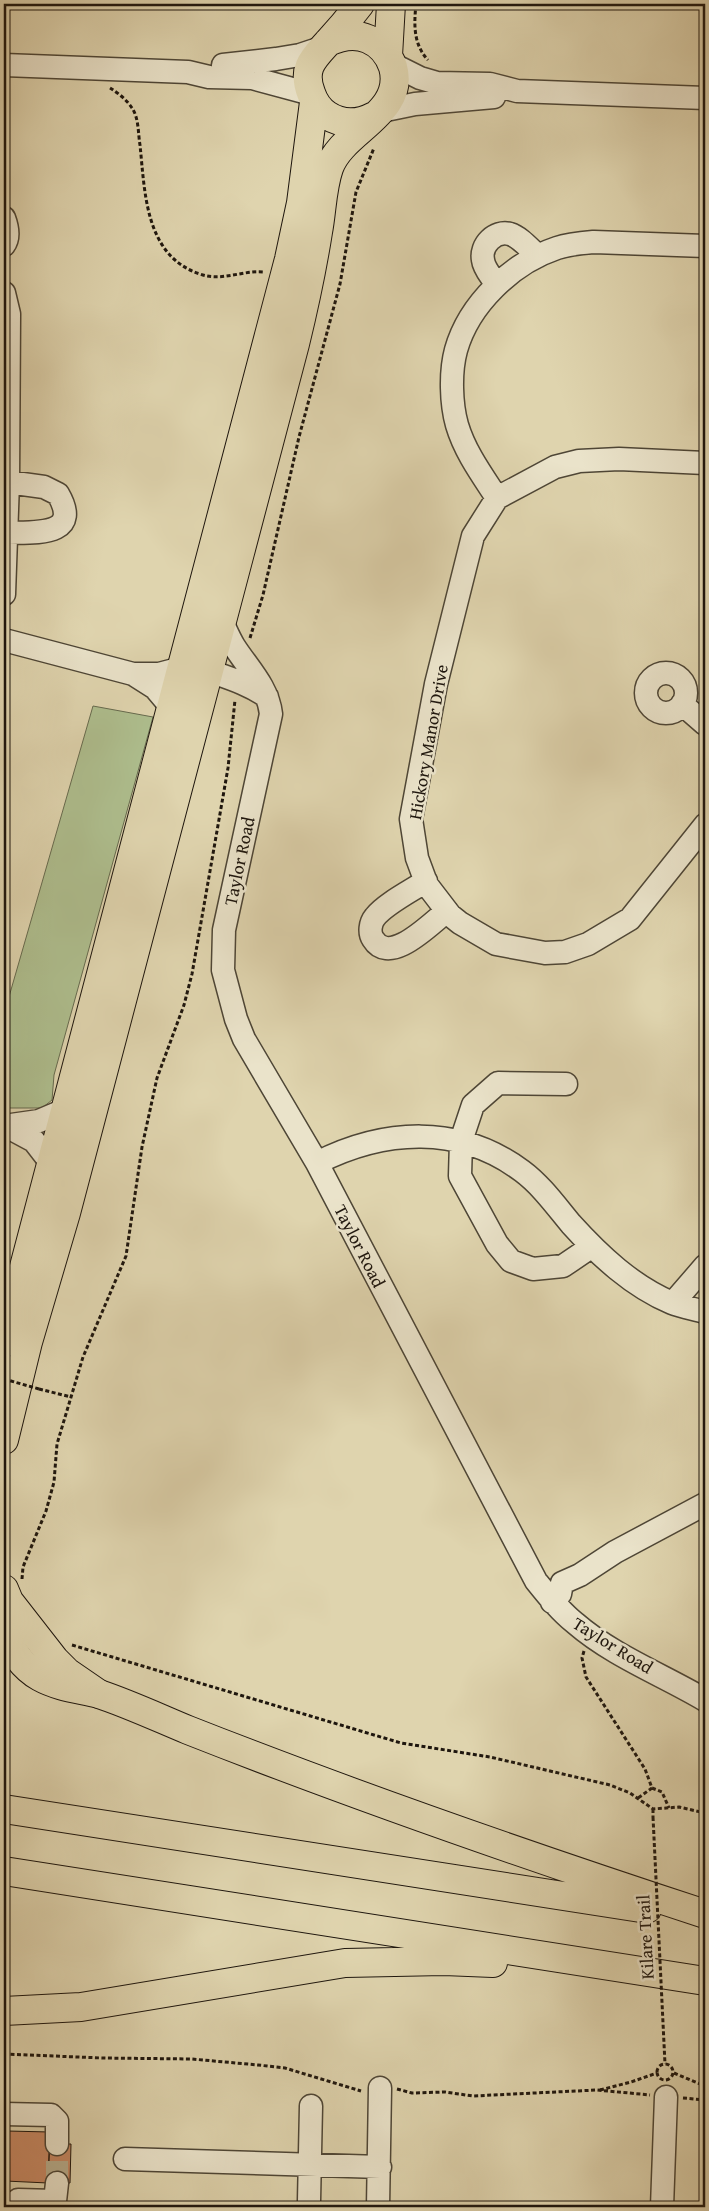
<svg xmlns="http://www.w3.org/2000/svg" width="709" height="2211" font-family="'Gentium Book Plus',serif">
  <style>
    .green { fill: #aebe8e; stroke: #666a4e }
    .building { fill: #c88a65; stroke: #1e160e }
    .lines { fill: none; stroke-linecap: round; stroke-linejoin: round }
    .minor-tunnel { stroke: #b8ae8e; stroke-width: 22; stroke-dasharray: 22 11; stroke-linecap: butt }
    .minor-casing { stroke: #4e4636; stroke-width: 25 }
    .major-casing { stroke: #1e160e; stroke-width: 30 }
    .highway-casing { stroke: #1e160e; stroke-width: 30 }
    .path { stroke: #1e160e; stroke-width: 3; stroke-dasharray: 4 2.5; stroke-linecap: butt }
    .minor { stroke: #eae3ca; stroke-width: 22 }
    .major { stroke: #dfd4ae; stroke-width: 28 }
    .highway { stroke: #dfd4ae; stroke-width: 28 }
    .path-bridge { stroke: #1e160e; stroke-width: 3; stroke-dasharray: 4 2.5; stroke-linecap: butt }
    .labels { text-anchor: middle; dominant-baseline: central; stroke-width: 5; stroke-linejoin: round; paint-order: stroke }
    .street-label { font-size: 18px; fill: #1e160e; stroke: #eae3ca }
  </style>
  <rect width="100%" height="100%" fill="#dfd4ae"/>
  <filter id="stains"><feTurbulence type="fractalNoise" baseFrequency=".004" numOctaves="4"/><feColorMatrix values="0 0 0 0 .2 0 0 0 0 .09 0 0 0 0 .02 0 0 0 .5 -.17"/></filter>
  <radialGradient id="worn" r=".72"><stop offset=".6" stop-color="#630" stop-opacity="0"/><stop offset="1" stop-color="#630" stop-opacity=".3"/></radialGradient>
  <path class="green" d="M 93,706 L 153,717 L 54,1075 L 52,1100 L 42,1108 L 4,1108 L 4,1014 Z"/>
  <path class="building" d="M 7,2131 L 50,2132 L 48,2183 L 5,2181 Z
    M 50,2132 L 53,2144 L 71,2144 L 70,2183 L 48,2183 Z"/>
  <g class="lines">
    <path class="minor-tunnel" d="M 57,2183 L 57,2144"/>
    <g class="minor-casing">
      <path id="minor" d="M 392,64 L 420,78 L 437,83 L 490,84 L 517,91 L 705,98
        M 4,65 L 188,72 L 209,77 L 252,78 L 311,94
        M 223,65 L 276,59 L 300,55 L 321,48
        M 381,111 L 415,104 L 494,97
        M 4,218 C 7,226 10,237 4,245
        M 496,284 C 492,277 484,269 483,260 C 480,245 495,230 510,234 C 520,237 530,249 538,256
        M 4,293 L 9,314 L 8,482 L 4,594
        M 705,463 L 619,459 L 579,461 L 555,467 L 497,498 L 473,536 L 436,684 L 411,819 L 417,858 L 427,885 L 450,915 L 460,923 L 496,944 L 545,953 L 565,952 L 588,944 L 630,919 L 705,825
        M 497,498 C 482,475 465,452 457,425 C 451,404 450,372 456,350 C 469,304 512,263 557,248 C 569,244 582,243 594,242 L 705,246
        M 7,533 C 34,532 83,537 58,494 L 44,487 L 8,482
        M 222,622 C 226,630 229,638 234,646 C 248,668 268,687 271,714 L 224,930 L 223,970 L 236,1019 L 244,1039 L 317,1163 L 536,1581 C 548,1596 560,1611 575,1623 C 613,1656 663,1675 705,1700
        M 4,640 L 133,674 L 159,674 L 182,668
        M 209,671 C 229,678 249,684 267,697
        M646 693a20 20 0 1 1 40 0a20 20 0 1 1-40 0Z
        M 133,674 L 155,688 L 171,707
        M 682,704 L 705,724
        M 426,881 C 411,891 385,904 375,917 C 370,923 369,933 373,939 C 390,967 431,923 447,911
        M 566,1084 L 498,1083 L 473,1105 L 461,1141 L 460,1176 L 497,1244 L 511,1261 L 533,1269 L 563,1266 L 591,1247
        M 4,1126 L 39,1121 L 65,1110
        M 6,1126 L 34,1141 L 51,1163
        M 317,1163 C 384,1129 459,1124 522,1171 C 541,1185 556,1206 571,1224 C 600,1256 632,1286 672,1303 C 682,1307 695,1309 705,1312
        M 673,1303 L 705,1266
        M 552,1602 L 560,1594 L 562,1583 L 580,1575 L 615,1552 L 705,1504
        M 4,2114 L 51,2115 L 57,2121 L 57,2144
        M 125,2159 L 380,2167
        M 18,2200 L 55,2201 L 57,2183
        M 309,2201 L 311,2106
        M 378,2207 L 380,2088
        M 662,2207 L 666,2097"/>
    </g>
    <g class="major-casing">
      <path id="major" d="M 360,4 C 351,16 341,28 330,40 C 315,57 301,67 311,93 C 314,102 318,109 327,115 C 342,125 359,124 374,116
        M 388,56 L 391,4
        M 4,1343 L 289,259 L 301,203 L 314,102
        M 4,1440 L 28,1342 L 66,1213 L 295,344 C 304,307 312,270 318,232 C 322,211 322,188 329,168 C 342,130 406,114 393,67 C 389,55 380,44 368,39 C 354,33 341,36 328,42
        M 4,1589 L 9,1601 L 55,1660 L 67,1672 L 99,1694"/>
    </g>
    <g class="highway-casing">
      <path id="highway" d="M 4,1634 C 13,1651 22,1667 40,1677 C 58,1687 79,1689 99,1694 C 129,1704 159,1718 188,1730 C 358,1797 531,1857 705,1914
        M 4,1809 L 647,1909
        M 4,1871 L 705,1981
        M 4,2011 L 81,2007 L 345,1963 L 444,1961 L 493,1963"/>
    </g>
    <path class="path" d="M 416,4 C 414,24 413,44 428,60
      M 110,88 C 118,93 127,100 132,108 C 139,118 138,134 140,145 C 145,193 145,256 200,274 C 222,282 242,270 264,272
      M 250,638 L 263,595 L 299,437 L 340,284 L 356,192 L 374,148
      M 39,1389 L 71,1397
      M 22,1579 L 23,1567 L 46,1511 L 54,1482 L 57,1444 L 83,1357 L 126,1256 L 142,1147 L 157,1078 L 184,1005 L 192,974 L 228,768 L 235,700
      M 72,1645 L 401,1743 L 490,1757 L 610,1785 L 630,1793 L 653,1809 L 679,1807 L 705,1813
      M 584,1651 L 582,1658 L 586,1677 L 645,1769 L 652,1788 L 638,1798
      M 652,1788 L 662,1792 L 669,1808
      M 653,1809 L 653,1817
      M 4,2054 L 102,2058 L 192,2059 L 258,2065 L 285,2068 L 361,2091
      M657 2072a8 8 0 1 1 16 0a8 8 0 1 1-16 0Z
      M 674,2073 L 705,2086
      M 397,2089 L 412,2093 L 445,2092 L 473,2096 L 597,2090 L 650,2095
      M 600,2090 L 631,2082 L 657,2073
      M 683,2098 L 705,2100"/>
    <use href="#minor" class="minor"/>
    <use href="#major" class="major"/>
    <use href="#highway" class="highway"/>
    <path class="path-bridge" d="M 4,1379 L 39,1389
      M 653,1817 L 665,2064"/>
  </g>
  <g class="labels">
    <g class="street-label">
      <text transform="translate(428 742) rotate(-80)">Hickory Manor Drive</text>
      <text transform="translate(239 861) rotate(-78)">Taylor Road</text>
      <text transform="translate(360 1246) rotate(63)">Taylor Road</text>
      <text transform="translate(613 1645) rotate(32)">Taylor Road</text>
      <text transform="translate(645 1937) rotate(-93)">Kilare Trail</text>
    </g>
  </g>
  <rect width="709" height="2211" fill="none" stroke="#dfd4ae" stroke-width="20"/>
  <rect x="5" y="5" width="699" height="2201" fill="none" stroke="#1e160e" stroke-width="2.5"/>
  <rect x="10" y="10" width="689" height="2191" fill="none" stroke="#1e160e"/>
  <rect width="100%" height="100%" filter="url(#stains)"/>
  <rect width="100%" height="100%" fill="url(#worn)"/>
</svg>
